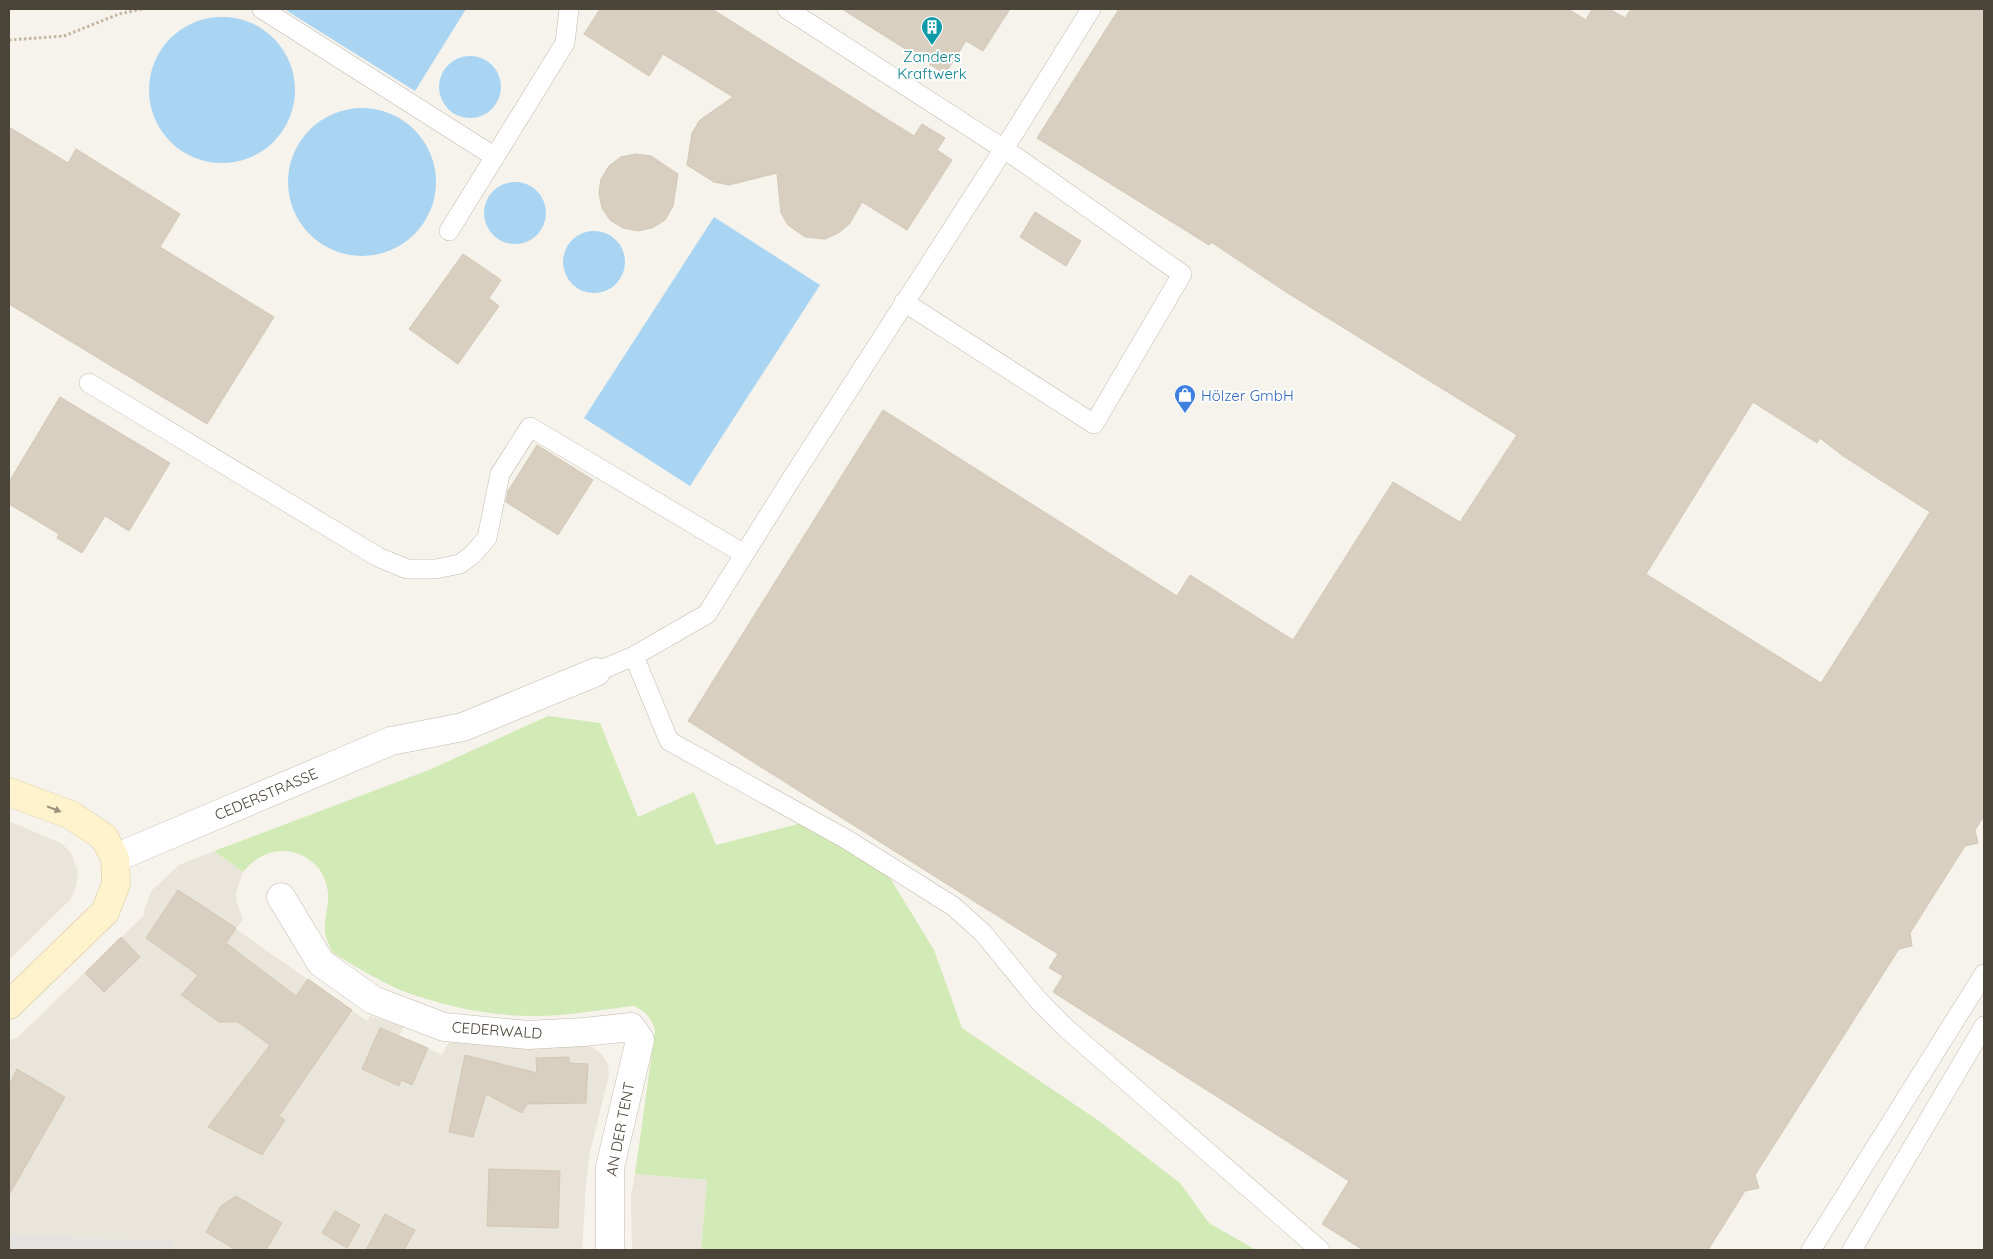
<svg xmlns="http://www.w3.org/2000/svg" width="1993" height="1259" font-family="Quicksand,sans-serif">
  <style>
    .residential { fill: #eae5da }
    .green { fill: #d2eab5 }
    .parking { fill: #e5e3e0 }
    .water { fill: #a9d4f2 }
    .building { fill: #d8cfc1; stroke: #d3c7b4; fill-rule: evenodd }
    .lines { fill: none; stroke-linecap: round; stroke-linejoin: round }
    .lane-casing { stroke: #c2bbae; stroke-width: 20 }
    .street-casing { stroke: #c2bbae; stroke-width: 29 }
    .secondary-casing { stroke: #d6c79b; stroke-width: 29 }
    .path { stroke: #c4b79f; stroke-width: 3; stroke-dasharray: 2.5 2.5; stroke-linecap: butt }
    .lane { stroke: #fff; stroke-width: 19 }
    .street { stroke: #fff; stroke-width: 28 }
    .secondary { stroke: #fff3cd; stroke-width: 28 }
    .oneway { fill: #9c937c }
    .labels { text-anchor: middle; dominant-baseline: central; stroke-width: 4; stroke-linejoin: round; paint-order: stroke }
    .culture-label { font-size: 15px; fill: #0d838f; stroke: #fff }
    .shop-label { font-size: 15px; fill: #366cbe; stroke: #fff; text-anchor: start }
    .street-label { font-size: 15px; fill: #4b4439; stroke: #fff }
  </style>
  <rect width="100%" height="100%" fill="#f6f3ec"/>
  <path class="residential" d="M 9,821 L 61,843 L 71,853 L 78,872 L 76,887 L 70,900 L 9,960 Z
    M 214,851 L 243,872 L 236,893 L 237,903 L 243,919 L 236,929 L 367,1021 L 370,1016 L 404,1026 L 399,1036 L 442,1055 L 451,1038 L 584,1044 L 594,1048 L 602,1055 L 608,1064 L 609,1075 L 590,1152 L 586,1183 L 582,1250 L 9,1250 L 9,1043 L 14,1038 L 16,1039 L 145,914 L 143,912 L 152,890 L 159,884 L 179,865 Z
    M 635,1174 L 707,1180 L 701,1250 L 632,1250 L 631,1196 Z"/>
  <path class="green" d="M 548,716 L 600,723 L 638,817 L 694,792 L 716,845 L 802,823 L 887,873 L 934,950 L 962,1028 L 1099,1121 L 1180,1183 L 1209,1223 L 1256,1250 L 701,1250 L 707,1180 L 635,1174 L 655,1031 C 652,1018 646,1012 634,1006 C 604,1009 573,1015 542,1016 C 494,1017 445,1007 400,990 C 377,980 355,966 333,953 C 330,947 326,939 325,932 C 324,919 329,906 328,894 C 327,871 309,853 286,851 C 268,850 255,858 243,872 L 214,851 L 429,770 Z"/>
  <path class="parking" d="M 9,1235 L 172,1241 L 172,1250 L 9,1250 Z"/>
  <path class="water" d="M 284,9 L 466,9 L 415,91 Z
    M149 90a73 73 0 1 1 146 0a73 73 0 1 1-146 0Z
    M439 87a31 31 0 1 1 62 0a31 31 0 1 1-62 0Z
    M288 182a74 74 0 1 1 148 0a74 74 0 1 1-148 0Z
    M484 213a31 31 0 1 1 62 0a31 31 0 1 1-62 0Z
    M 714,217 L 820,285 L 690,486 L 584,418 Z
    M563 262a31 31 0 1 1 62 0a31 31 0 1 1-62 0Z"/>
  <path class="building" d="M 600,9 L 712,9 L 914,136 L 922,124 L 945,138 L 937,150 L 952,160 L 907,230 L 862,202 L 850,223 L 840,232 L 825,239 L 805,237 L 788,225 L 781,213 L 777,173 L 729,185 L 714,182 L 687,165 L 692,133 L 700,120 L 733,97 L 663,54 L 649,76 L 584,34 Z
    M 842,9 L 1010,9 L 983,51 L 966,41 L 945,74 Z
    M 1119,9 L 1568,9 L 1586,20 L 1592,9 L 1609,9 L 1625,18 L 1631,9 L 1984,9 L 1984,816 L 1975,830 L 1978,843 L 1965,846 L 1910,933 L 1912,946 L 1899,949 L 1755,1175 L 1759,1188 L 1745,1191 L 1708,1250 L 1363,1250 L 1322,1224 L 1349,1181 L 1053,992 L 1063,976 L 1049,968 L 1058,954 L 688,721 L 883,410 L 1177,596 L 1190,575 L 1293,640 L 1393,482 L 1460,522 L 1517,435 L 1289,294 L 1211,242 L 1209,245 L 1037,138 ZM 1753,402 L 1817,443 L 1820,438 L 1843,456 L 1930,512 L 1821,683 L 1646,574 Z
    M 9,127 L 68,163 L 76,149 L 180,214 L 160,247 L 274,317 L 207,424 L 9,304 Z
    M 635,154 L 651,156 L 678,174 L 673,206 L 665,220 L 652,228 L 638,231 L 623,228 L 610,220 L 602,208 L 599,193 L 601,179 L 609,166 L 621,157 Z
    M 1035,212 L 1081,241 L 1066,266 L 1020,237 Z
    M 463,254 L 501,280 L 489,298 L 499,306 L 458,364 L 409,329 Z
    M 60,397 L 170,463 L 129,531 L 105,516 L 82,553 L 57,538 L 59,534 L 9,504 L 9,482 Z
    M 537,445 L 593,480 L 558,535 L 506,502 L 508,491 Z
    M 178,890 L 236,928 L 226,943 L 296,996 L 308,979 L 352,1010 L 279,1116 L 285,1120 L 262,1155 L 208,1127 L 270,1045 L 238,1022 L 219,1022 L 181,995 L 198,975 L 146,938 Z
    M 121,937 L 140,957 L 104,992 L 85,973 Z
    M 380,1028 L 428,1048 L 412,1085 L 401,1080 L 399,1086 L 362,1069 Z
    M 465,1055 L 537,1073 L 536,1058 L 569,1057 L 569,1063 L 588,1064 L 586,1103 L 527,1104 L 522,1113 L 486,1094 L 473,1137 L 449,1132 Z
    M 17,1069 L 65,1097 L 9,1195 L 9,1086 Z
    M 489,1169 L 560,1171 L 558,1228 L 487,1226 Z
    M 236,1196 L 282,1223 L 266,1250 L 236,1250 L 206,1232 L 221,1206 Z
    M 335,1211 L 360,1225 L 347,1248 L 322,1233 Z
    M 385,1214 L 415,1230 L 404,1250 L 366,1250 Z"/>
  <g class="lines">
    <g class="lane-casing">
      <path id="lane" d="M 262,9 L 495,157
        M 787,9 L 1019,159 L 1182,274 L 1094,424 L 904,302
        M 449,231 L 565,43 L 569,9
        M 89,383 L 378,557 L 407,569 L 436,569 L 460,564 L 472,555 L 487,538 L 500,474 L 530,427 L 744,554
        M 634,656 L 669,741 L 846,839 L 953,906 L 983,933 L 1038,1000 L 1067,1029 L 1320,1250
        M 596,672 L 634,656 L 707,614 L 790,481 L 1014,133 L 1091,9
        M 1811,1250 L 1984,974
        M 1852,1250 L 1984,1026"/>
    </g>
    <g class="street-casing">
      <path id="street" d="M 115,858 L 391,741 L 463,727 L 596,672
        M 281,897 L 321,963 L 373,1000 L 444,1027 L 528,1035 L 584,1032 L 631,1027 L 640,1040 L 610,1167 L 610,1250"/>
    </g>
    <g class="secondary-casing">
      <path id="secondary" d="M 9,792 L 71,815 L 104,837 L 115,858 L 116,884 L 105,912 L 9,1005"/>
    </g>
    <path class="path" d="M 9,40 L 64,36 L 119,14 L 142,9"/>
    <use href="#lane" class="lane"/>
    <use href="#street" class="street"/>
    <use href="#secondary" class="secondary"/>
  </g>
  <defs><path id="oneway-solid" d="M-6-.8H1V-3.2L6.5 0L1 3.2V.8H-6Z" transform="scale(1.25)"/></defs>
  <use class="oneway" href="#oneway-solid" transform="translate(54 809) rotate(21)"/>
  <defs>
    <g id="building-pin" transform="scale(1.125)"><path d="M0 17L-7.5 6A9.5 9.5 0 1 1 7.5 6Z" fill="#0f9aa8" stroke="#fff"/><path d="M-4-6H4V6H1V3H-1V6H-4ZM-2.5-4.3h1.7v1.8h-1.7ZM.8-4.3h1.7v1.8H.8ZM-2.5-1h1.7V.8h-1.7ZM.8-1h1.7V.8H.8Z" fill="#fff"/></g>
    <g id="shop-pin" transform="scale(1.125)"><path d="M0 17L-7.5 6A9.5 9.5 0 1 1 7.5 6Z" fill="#3f7fe0" stroke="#fff"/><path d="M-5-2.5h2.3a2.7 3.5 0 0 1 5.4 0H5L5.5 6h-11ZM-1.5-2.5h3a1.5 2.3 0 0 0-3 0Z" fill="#fff"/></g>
  </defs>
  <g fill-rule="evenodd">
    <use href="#building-pin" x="932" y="27"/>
    <use href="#shop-pin" x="1185" y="395"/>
  </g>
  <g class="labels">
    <g class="culture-label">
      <text x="932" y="56">Zanders<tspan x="932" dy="17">Kraftwerk</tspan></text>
    </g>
    <g class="shop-label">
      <text x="1201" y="395">Hölzer GmbH</text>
    </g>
    <g class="street-label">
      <text transform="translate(266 794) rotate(-23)">CEDERSTRASSE</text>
      <text transform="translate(497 1030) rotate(4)">CEDERWALD</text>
      <text transform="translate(620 1129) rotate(-79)">AN DER TENT</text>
    </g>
  </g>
  <rect width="1993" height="1259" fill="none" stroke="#4b4439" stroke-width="20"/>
</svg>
